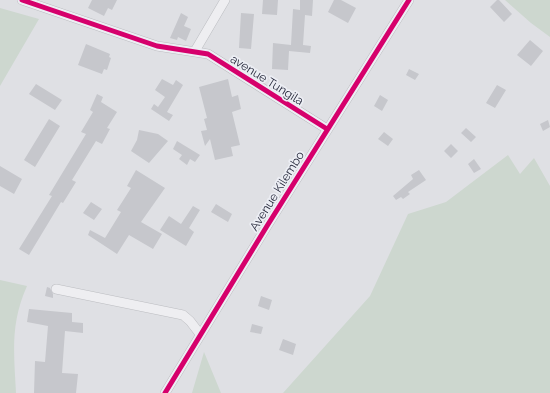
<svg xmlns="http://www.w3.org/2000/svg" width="550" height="393" font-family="Raleway,sans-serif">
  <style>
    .green { fill: #cdd7cf }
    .building { fill: #c6c7cc }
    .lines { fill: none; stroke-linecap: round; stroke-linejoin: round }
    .minor-casing { stroke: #bcbdc1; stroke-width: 10 }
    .minor { stroke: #eeeef1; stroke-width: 9 }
    .cycleway-casing { stroke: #eceef4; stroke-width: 8 }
    .cycleway { stroke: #d6006c; stroke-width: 5 }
    .labels { text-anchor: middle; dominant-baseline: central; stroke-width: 3.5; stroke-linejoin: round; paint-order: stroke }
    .street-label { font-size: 12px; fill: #272a3c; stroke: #eceef4 }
  </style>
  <rect width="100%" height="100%" fill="#dfe0e4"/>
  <path class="green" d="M 505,0 L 550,0 L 550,37 L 531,23 Z
    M 0,8 L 39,19 L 0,86 Z
    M 508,155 L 520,174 L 534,158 L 550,186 L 550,393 L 283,393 L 370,296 L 408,214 L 446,202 Z
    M 0,280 L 27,286 C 10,324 14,353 16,393 L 0,393 Z
    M 204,352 L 221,393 L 192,393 Z"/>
  <path class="building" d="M 92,0 L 117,0 L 112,10 L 108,8 L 104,16 L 88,8 Z
    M 263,0 L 278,0 L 277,15 L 262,14 Z
    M 300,0 L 313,0 L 312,16 L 305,15 L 303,45 L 311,46 L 310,53 L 289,51 L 288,70 L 272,69 L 273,43 L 291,45 L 293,9 L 300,10 Z
    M 334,0 L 341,0 L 356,8 L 348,23 L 328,12 Z
    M 497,0 L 499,0 L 512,14 L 504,22 L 490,7 Z
    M 181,13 L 188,17 L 184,26 L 191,29 L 186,41 L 178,37 L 177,40 L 170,38 Z
    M 241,13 L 254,14 L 251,49 L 239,48 Z
    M 530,40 L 543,51 L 531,66 L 517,55 Z
    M 86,44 L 110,54 L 109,57 L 111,58 L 107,70 L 104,69 L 102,74 L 78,65 Z
    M 409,69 L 419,74 L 415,80 L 406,75 Z
    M 162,79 L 173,85 L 176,80 L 183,85 L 167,112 L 173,115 L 169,121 L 151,109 L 154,104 L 158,107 L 165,97 L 155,90 Z
    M 228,79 L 232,97 L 238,95 L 241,109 L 232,112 L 240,145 L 231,147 L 233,156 L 215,160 L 210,139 L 205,146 L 201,131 L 207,130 L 204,119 L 207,118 L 199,87 Z
    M 36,84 L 62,100 L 55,110 L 29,94 Z
    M 497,85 L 506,90 L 495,108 L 486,103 Z
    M 97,94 L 103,97 L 101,102 L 117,112 L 107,128 L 110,129 L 102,144 L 96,141 L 72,180 L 76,182 L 63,203 L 61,202 L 29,255 L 19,249 L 52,196 L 49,195 L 86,134 L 81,132 L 93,112 L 90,110 Z
    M 380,95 L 388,100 L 382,111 L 374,106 Z
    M 49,119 L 60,126 L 35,167 L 24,160 Z
    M 548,120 L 550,127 L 543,131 L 540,124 Z
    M 466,128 L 476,137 L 471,142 L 461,133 Z
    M 139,130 L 158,134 L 168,141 L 149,163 L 131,151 L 137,140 Z
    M 384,132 L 393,139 L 388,146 L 378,139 Z
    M 177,141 L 200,155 L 195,162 L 190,159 L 187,165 L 179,159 L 182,155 L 173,149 Z
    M 451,144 L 458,151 L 451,158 L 444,151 Z
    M 474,159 L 481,169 L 474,173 L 468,164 Z
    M 0,166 L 22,179 L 14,194 L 0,186 Z
    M 136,170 L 165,188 L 141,222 L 162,234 L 153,249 L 129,235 L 117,254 L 88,235 L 90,230 L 105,238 L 121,212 L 117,210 L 131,188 L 127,186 Z
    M 419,170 L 426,180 L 408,192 L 410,194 L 403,199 L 401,197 L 396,200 L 393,196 L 413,179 L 411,175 Z
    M 91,202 L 102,209 L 94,220 L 83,213 Z
    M 216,204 L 232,214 L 228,222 L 211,212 Z
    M 193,206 L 200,210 L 189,228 L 194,232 L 186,246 L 160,230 L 169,216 L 181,224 Z
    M 47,287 L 50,288 L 53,294 L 53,298 L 45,296 Z
    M 261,296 L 272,300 L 269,310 L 258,306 Z
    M 29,309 L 72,313 L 72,322 L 83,323 L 83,333 L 65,331 L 62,373 L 78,374 L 76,393 L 34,393 L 35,361 L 45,362 L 48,326 L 27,322 Z
    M 252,324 L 263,327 L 261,334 L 250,332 Z
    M 283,339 L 296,344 L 293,355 L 279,350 Z"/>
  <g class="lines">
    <g class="minor-casing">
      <path id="minor" d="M 22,0 L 157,46 L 208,54 L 327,129
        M 195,51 L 225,0
        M 56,289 L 183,315 L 190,321 L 200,334
        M 165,393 L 267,226 L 409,0"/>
    </g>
    <use href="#minor" class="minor"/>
    <g class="cycleway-casing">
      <path id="cycleway" d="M 22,0 L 157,46 L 208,54 L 327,129
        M 165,393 L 267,226 L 409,0"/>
    </g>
    <use href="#cycleway" class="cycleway"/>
  </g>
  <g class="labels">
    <g class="street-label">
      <text transform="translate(267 80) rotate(32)">avenue Tungila</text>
      <text transform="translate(277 191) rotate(-58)">Avenue Kilembo</text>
    </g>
  </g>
</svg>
